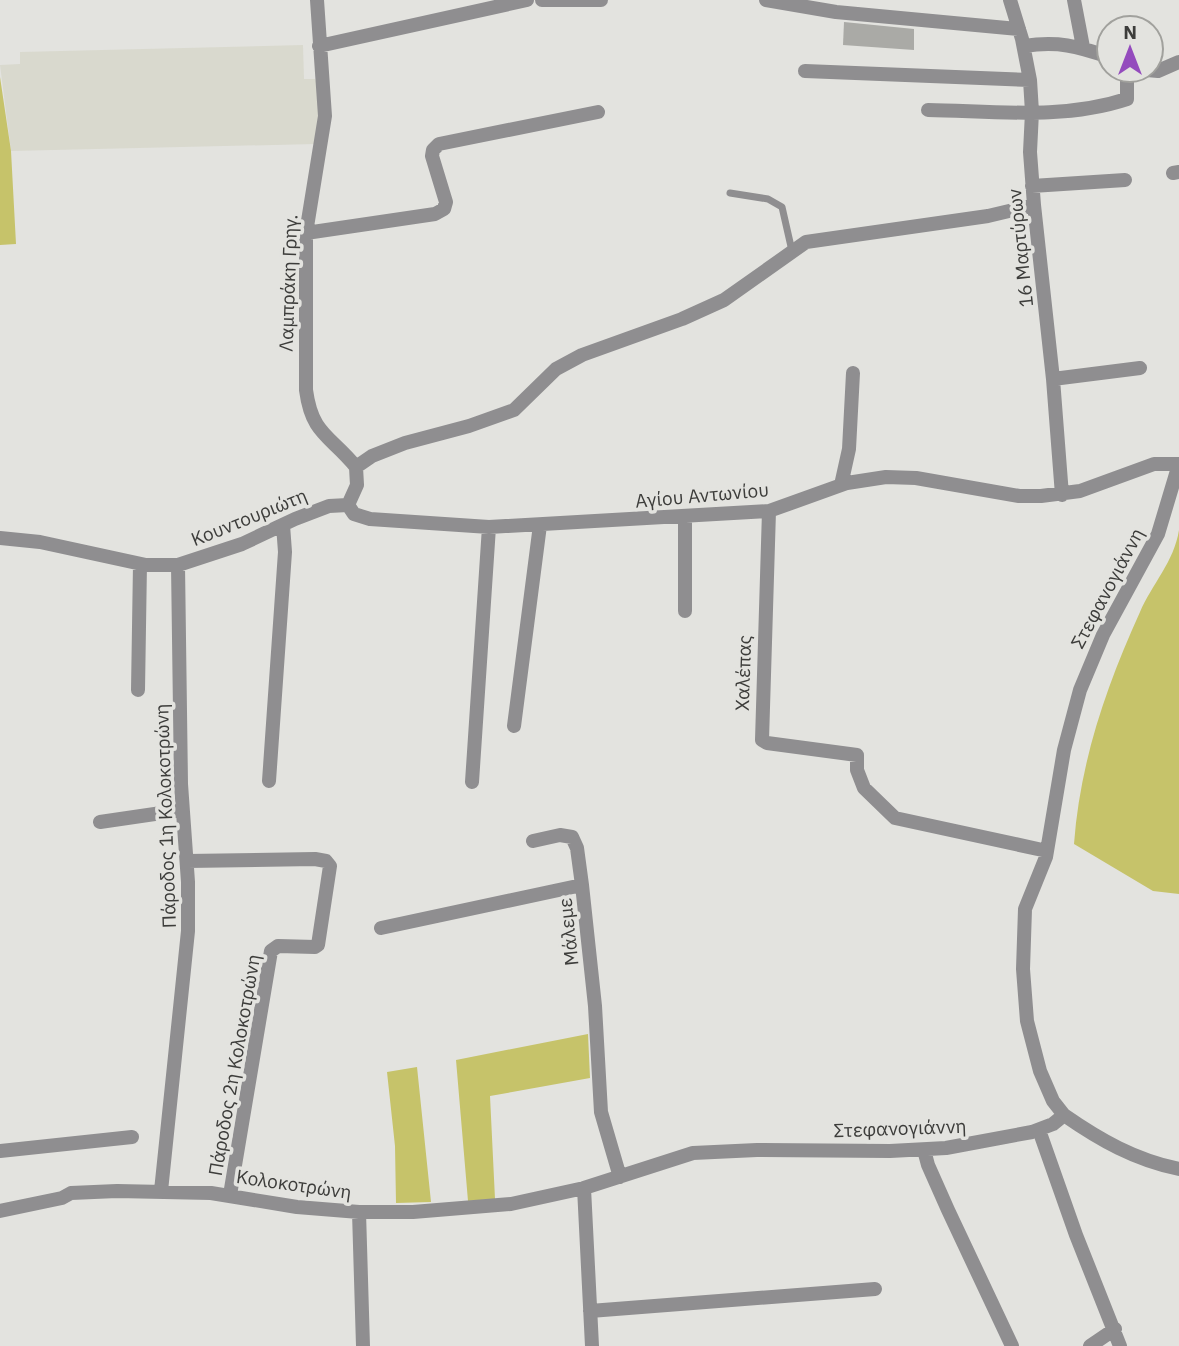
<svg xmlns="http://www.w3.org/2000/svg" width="1179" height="1346" font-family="'IBM Plex Sans',sans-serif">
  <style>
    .built { fill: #d9d9ce }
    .green { fill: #c6c36a }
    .building { fill: #aaaaa6 }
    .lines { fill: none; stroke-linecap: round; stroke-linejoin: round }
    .lane { stroke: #8f8e90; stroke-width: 7 }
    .street { stroke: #8f8e90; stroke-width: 14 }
    .labels { text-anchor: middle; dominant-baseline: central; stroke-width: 7; stroke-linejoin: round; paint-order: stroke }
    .street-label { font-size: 19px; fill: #3d3d3b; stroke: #e3e3df }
  </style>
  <rect width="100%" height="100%" fill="#e3e3df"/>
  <path class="built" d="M 303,45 L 304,79 L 315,79 L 320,89 L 321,109 L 315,144 L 11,151 L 0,65 L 20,64 L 20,52 Z"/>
  <path class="green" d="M 0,77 L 11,151 L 16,244 L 0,245 Z
    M 1179,530 L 1179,894 L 1153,891 L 1074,844 C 1080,762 1106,687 1140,612 C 1152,584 1174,562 1179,530 Z
    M 588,1034 L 590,1078 L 490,1096 L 495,1199 L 468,1201 L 456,1060 Z
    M 417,1067 L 431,1202 L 396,1203 L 395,1146 L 387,1072 Z"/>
  <path class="building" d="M 844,22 L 914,29 L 914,50 L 843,45 Z"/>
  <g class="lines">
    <path class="lane" d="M 730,193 L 768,199 L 782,207 L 792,251"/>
    <path class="street" d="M 317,0 L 325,116 L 306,233 L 306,390 C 312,435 330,435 356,467 L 357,485 L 348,505
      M 542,0 L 601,0
      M 766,0 L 836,12 L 1019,29
      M 1010,0 L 1022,39 L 1030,80 L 1032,112 L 1030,152 L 1034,205 L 1053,379 L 1062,495
      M 1074,0 L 1083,47
      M 319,46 L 527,0
      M 1024,46 C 1058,41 1077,46 1109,57
      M 1147,70 L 1158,71 L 1179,62
      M 805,71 L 1030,80
      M 928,110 C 993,111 1064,120 1127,99 L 1127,70
      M 1173,173 L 1179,172
      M 1032,186 L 1125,180
      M 306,233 L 435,214 L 444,209 L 446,202 L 432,156 L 433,150 L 439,144 L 598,112
      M 1053,379 L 1140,368
      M 356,467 L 372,456 L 405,443 L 469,426 L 514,410 L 556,369 L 582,355 L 682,319 L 724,300 L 806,242 L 988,216 L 1034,205
      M 841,485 L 849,449 L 853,373
      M 348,505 L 354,514 L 370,519 L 489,527 L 769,511 L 847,483 L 886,477 L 916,478 L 1019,496 L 1041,496 L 1080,491 L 1154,464 L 1179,464
      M 769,511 L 762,740 L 767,743 L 857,755 L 857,770 L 864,788 L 895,818 L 1047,851
      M 0,538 L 40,542 L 146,565 L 178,565 L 242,544 L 295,519 L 329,506 L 348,505
      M 685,611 L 685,517
      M 138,690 L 140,564
      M 514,726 L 540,525
      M 269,781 L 285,552 L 283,525
      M 472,782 L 489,527
      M 100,822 L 182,810
      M 533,841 L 560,835 L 572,837 L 577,848 L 582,885
      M 187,861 L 315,859 L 326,861 L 330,866 L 318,945 L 315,947 L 278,946 L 271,951 L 230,1195
      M 381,928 L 582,885 L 595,1006 L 601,1112 L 620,1177
      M 1064,1115 C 1100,1140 1135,1160 1179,1169
      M 1039,1130 L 1076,1235 L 1120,1346
      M 924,1150 L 928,1165 L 948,1210 L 1012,1346
      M 0,1151 L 132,1137
      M 161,1191 L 188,931 L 188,882 L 181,784 L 178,565
      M 0,1211 L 62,1198 L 71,1193 L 117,1191 L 211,1193 L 297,1207 L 359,1212 L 413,1212 L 511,1204 L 584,1188
      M 359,1212 L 363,1346
      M 590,1311 L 875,1289
      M 592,1346 L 584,1188 L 693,1153 L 757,1150 L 890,1151 L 946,1148 L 1032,1132 L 1053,1124 L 1064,1115 L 1053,1101 L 1040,1071 L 1027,1021 L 1023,969 L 1025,909 L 1046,857 L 1064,750 L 1080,690 L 1103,635 L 1158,534 L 1179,464
      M 1090,1346 L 1115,1329"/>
  </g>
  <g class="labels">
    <g class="street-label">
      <text transform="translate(1020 248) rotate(-96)">16 Μαρτύρων</text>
      <text transform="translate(288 283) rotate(-88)">Λαμπράκη Γρηγ.</text>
      <text transform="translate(702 495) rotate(-5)">Αγίου Αντωνίου</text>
      <text transform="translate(249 517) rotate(-22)">Κουντουριώτη</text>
      <text transform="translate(1107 588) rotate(-62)">Στεφανογιάννη</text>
      <text transform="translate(743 673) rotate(-88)">Χαλέπας</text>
      <text transform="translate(165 816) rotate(-92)">Πάροδος 1η Κολοκοτρώνη</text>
      <text transform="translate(568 932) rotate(-96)">Μάλεμε</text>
      <text transform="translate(234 1065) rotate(-80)">Πάροδος 2η Κολοκοτρώνη</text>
      <text transform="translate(900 1128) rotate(-2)">Στεφανογιάννη</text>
      <text transform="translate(294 1184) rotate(8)">Κολοκοτρώνη</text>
    </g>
  </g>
  <g transform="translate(1130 49)"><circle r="33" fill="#e3e3df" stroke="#a1a19d" stroke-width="2"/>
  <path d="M0-5L12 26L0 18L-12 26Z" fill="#944bbd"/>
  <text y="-10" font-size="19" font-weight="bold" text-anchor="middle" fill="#3d3d3b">N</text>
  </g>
</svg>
